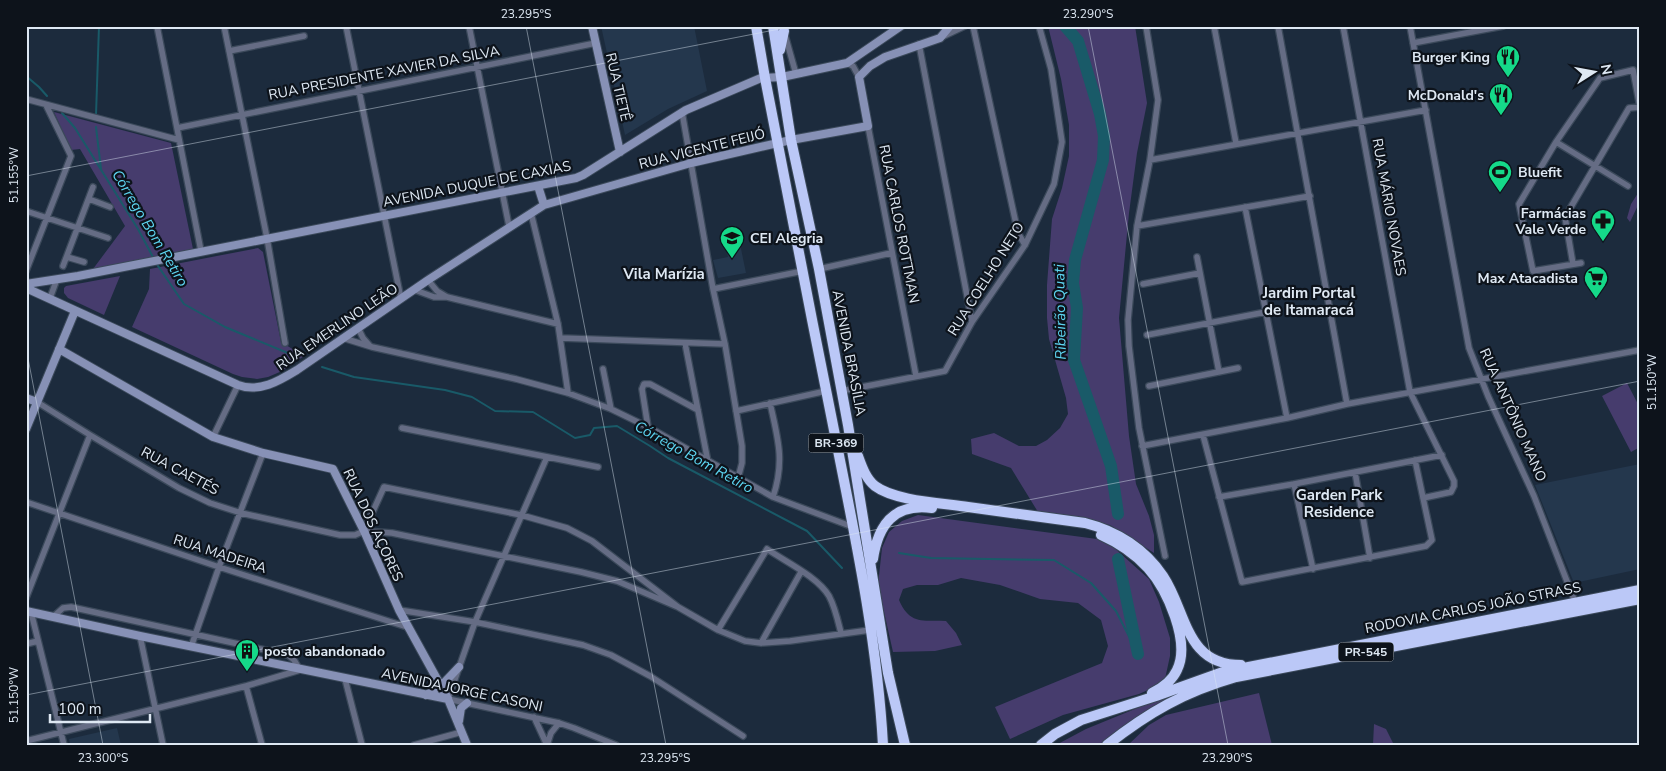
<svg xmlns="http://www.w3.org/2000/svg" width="1666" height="771" font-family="'Nunito Sans',sans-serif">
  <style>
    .built { fill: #24374d }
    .green { fill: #463c6d }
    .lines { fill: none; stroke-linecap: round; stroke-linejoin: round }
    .stream { stroke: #195a68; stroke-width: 2 }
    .river { stroke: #195a68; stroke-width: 12 }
    .street-casing { stroke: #3b495a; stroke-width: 8 }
    .secondary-casing { stroke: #3b495a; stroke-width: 10 }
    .highway-casing { stroke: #3b495a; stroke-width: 12 }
    .street { stroke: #656c84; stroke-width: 5.5 }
    .secondary { stroke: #8791b6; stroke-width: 8 }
    .highway { stroke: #bbc8f7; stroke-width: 10 }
    .ticks { fill: none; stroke: #dee8f3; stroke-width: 1; stroke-opacity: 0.45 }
    .labels { text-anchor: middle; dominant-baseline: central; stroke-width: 4.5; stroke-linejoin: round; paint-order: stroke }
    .shield { fill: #0d131b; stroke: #9fa8b2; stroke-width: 1 }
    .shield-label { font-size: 12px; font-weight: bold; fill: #dee8f3 }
    .poi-label { font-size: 14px; font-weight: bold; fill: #dee8f3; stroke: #0d131b; text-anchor: end }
    .street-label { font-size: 14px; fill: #dee8f3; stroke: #0d131b }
    .water-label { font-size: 15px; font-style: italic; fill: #5dd5f1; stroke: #0d131b }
    .neighbourhood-label { font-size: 15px; font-weight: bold; fill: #dee8f3; stroke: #0d131b }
    .neatline { fill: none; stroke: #dee8f3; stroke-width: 2 }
    .ticks-label { font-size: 12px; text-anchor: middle; fill: #dee8f3 }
  </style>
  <rect width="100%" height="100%" fill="#1c2b3d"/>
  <path class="built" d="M 601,26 L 694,26 L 707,91 L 668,109 L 625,135 Z
    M 739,239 L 746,273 L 718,278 L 713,260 L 728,257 L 725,243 Z
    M 1640,464 L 1640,569 L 1574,583 L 1535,485 Z
    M 117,728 L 121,745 L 70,745 L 69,739 Z"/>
  <path class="green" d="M 1048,26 L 1135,26 L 1147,103 L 1137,153 L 1129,213 L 1119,318 L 1129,436 L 1136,484 L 1149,516 L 1154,535 L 1154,553 L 1110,525 L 1038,512 L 1011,468 L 972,454 L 971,439 L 994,433 L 1019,446 L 1036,446 L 1047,440 L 1060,428 L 1068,414 L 1066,398 L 1049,339 L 1047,318 L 1047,285 L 1052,219 L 1062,188 L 1069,156 L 1069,125 L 1061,79 Z
    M 54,112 L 171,143 L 193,249 L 93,269 L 125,226 L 80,149 L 71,150 Z
    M 1640,190 L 1640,201 L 1630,222 L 1627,218 L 1631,204 Z
    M 258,248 L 263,252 L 281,342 L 299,353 L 307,354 L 282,371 L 268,377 L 257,379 L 242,377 L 233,374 L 132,327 L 149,289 L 150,269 Z
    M 120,276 L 104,315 L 68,298 L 64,293 L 64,288 L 66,286 Z
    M 1627,383 L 1640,408 L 1640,447 L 1631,452 L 1602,396 Z
    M 918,515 L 1097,539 L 1112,546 L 1149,579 L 1159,602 L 1170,638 L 1170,656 L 1165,679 L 1159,685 L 1139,694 L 1063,715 L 1010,739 L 995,707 L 1102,663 L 1108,646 L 1101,620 L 1078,603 L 1040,599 L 1000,585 L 961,578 L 938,585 L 917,585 L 903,589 L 899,600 C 910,625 922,620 946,621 L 956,633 L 962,645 L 935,651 L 893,652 L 878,585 L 882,548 L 889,532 L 902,521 Z
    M 1174,693 L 1176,697 L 1099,745 L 1056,745 L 1086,729 Z
    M 1259,693 L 1272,745 L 1128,745 L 1149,725 L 1166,715 Z
    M 1374,724 L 1386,729 L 1394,745 L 1373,745 Z"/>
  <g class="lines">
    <path class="stream" d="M 26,76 L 39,87 L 47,96
      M 62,113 L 75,128 L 138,229 L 154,259
      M 96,115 L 99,26
      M 96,127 L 101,169
      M 156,263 L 184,304 L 225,327 L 295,356
      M 322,367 L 354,377 L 445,390 L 472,397 L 495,411 L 533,412 L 575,438 L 590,435 L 594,428 L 617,426 L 650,446 L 668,458 L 807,531 L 842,568
      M 899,553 L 931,558 L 1054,560 L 1091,583 L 1116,611 L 1138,654"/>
    <path class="river" d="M 1065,26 L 1078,41 L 1100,114 L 1104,136 L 1103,160 L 1075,260 L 1073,283 L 1077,308 L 1074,360 L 1111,466 L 1118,514
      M 1118,559 L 1138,654"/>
    <g class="street-casing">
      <path id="street" d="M 157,26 L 201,251
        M 224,26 L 267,238 L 285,343
        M 346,26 L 401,299
        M 469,26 L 509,226
        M 973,26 L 1018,233 L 1025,245
        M 1146,26 L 1158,100 L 1150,160 L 1137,226 L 1128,320 L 1129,346 L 1139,428 L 1165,556
        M 1214,26 L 1236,143
        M 1278,26 L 1347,404
        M 1343,26 L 1410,392 L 1454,481 L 1454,486 L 1451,492 L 1423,498
        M 1410,26 L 1469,348 L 1488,396 L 1534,496 L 1575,602
        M 785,35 L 796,74
        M 942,37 L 965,26
        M 1413,43 L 1503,26
        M 919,44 L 972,322
        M 229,51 L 304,36
        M 847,63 L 853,66 L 859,77
        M 26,99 L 179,140
        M 682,112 L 713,289 L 725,344 L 742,446 L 742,463 L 738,478
        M 868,126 L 916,376
        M 177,128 L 596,43
        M 1556,142 L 1628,186
        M 1150,160 L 1426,110
        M 89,199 L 110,207
        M 1245,207 L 1287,418
        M 26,211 L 108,238
        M 531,213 L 558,324 L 568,393
        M 1137,226 L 1310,196
        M 67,257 L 84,262
        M 1197,257 L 1219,372
        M 1573,264 L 1565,217 L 1629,108 L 1640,107 L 1633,70 L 1600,78 L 1556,142 L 1519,204 L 1533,271 L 1581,263
        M 63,266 L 93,187
        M 819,269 L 891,253
        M 26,271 L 71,156 L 46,105
        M 428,280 L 437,291 L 447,297 L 558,324
        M 1143,284 L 1200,273
        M 713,289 L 803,271
        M 415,290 L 434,297 L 445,297
        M 50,298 L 57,279
        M 358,328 L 363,338 L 370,346
        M 1147,335 L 1266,312
        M 343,338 L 372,347 L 516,379 L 568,393 L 611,409 L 648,427 L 773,497 L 853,527
        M 561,338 L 725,344
        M 685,343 L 708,462
        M 603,369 L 611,409
        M 1149,386 L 1238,368
        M 841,391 L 945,371 L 972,322 L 1025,245 L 1054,184 L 1062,142 L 1051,69 L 1039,26
        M 37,402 L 90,435 L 179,488 L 210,503 L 241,513 L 340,535 L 355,535 L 364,531 L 392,533 L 581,572 L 617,581 L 678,607
        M 770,403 C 778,439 785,461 773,497
        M 736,411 L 826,391
        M 648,427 L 642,389 L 644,384 L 650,384 L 698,410
        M 402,428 L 598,467
        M 1203,435 L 1242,582 L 1426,546 L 1432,540 L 1415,460
        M 213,437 L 238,385
        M 1142,446 L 1287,418 L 1347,404 L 1640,350
        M 547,457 L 475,622 L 448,699 L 559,723 L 574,728 L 616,745
        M 1355,472 L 1370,558
        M 1294,484 L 1313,569
        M 1219,497 L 1294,484 L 1442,455
        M 26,502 L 219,567 L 407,627
        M 364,531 L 384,487 L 521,515 L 567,528 L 592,541 L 678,607 L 718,630 L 745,641 L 761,643 L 790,641 L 870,630
        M 26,598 L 90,435
        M 399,610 L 475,622 L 583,645 L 611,655 L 650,676 L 743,736
        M 31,612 L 64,745
        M 718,630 L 767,549 C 786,562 818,577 829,596 C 835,607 838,621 841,633
        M 140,636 L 163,745
        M 761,643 L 801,572
        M 26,644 L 38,641
        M 191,647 L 219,567 L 263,453
        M 345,679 L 362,745
        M 246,686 L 262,745
        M 534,717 L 547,745
        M 26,741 L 246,686 L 300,670 L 294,660 L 288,655 L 71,607 L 63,608 L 53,617
        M 414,745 L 462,732
        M 547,745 L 551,733 L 559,723"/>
    </g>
    <g class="secondary-casing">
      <path id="secondary" d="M 592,26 L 620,152
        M 538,186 L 544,205
        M 26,284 L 78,276 L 576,178 L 583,175 L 686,110 L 761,78 L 782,77 L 847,63 L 901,26
        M 26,288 L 238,385 C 259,393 279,381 297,370 L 428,280 L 544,205 L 691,163 L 791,140 L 868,126 L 859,77 L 870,66 L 885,57 L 940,38 L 950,26
        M 59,349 L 213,437 L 263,453 L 333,469 L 364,531 L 399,610 L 448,699 L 467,745
        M 26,398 L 37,402
        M 26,429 L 75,311
        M 26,611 L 140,636 L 448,699
        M 426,695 L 440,687 L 459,667
        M 459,721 L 461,708 L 467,703"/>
    </g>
    <g class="highway-casing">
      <path id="highway" d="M 756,26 L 765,78 C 787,191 809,306 832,420 C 853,527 877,635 883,745
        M 773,26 L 791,140 L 819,269 L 848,425 L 888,673 L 905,745
        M 780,50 L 784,31
        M 858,456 C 862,467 866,479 875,486 C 895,501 942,503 968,507 C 1007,512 1046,518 1085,523 C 1117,531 1145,549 1163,576 C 1187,612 1185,665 1241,665
        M 1101,535 C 1119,543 1134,553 1148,568 C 1167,589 1191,642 1177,670 C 1172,681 1162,688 1152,693
        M 873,559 C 878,525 894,503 932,508
        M 1041,745 L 1055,734 L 1081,720 L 1156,696 L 1223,672 L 1640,590
        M 1107,745 C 1149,712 1184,692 1236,677 L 1640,599"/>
    </g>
    <use href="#street" class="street"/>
    <use href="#secondary" class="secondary"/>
    <use href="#highway" class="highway"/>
  </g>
  <path class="ticks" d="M 526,26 L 666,745M 1088,26 L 1228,745M 26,176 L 795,26M 26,348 L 103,745M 26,695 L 1640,381"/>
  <defs>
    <g id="restaurant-pin" transform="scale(1.25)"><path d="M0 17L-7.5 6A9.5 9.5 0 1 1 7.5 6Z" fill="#15d989" stroke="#0d131b"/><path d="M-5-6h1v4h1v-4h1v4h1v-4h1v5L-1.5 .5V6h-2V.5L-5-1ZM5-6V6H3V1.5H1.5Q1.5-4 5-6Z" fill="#111"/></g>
    <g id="stadium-pin" transform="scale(1.25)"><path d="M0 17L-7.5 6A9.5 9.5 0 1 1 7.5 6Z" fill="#15d989" stroke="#0d131b"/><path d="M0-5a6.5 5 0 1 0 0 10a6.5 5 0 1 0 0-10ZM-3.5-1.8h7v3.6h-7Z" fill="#111"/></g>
    <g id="pharmacy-pin" transform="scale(1.25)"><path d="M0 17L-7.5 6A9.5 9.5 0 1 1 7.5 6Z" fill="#15d989" stroke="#0d131b"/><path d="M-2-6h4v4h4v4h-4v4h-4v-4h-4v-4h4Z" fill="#111"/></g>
    <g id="school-pin" transform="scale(1.25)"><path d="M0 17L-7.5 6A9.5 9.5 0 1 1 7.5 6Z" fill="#15d989" stroke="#0d131b"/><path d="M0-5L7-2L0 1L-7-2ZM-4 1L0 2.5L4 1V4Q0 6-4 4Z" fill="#111"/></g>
    <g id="supermarket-pin" transform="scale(1.25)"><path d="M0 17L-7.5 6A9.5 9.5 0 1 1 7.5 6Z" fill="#15d989" stroke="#0d131b"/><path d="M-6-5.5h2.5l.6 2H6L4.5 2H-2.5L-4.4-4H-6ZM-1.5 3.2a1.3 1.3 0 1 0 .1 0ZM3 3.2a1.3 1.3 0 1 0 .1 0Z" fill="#111"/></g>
    <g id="building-pin" transform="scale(1.25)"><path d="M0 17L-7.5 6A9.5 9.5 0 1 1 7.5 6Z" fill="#15d989" stroke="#0d131b"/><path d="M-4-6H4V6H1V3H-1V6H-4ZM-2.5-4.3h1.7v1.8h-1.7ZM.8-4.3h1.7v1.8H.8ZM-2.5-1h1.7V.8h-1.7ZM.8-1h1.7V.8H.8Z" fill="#111"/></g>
  </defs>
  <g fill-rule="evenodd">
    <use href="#restaurant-pin" x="1508" y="57"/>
    <use href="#restaurant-pin" x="1501" y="95"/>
    <use href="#stadium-pin" x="1500" y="172"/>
    <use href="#pharmacy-pin" x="1603" y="221"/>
    <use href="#school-pin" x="732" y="238"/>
    <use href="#supermarket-pin" x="1596" y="278"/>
    <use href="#building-pin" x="247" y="651"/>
  </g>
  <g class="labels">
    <g class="shield">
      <rect x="808.5" y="433.5" width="55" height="19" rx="4"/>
      <rect x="1338.5" y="642.5" width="55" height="19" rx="4"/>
    </g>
    <g class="shield-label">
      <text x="836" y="443">BR-369</text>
      <text x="1366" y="652">PR-545</text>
    </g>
    <g class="poi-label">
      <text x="1490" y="57">Burger King</text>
      <text x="1484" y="95">McDonald's</text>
      <text x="1518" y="172" text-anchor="start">Bluefit</text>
      <text x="1586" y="213">Farmácias<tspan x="1586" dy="16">Vale Verde</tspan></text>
      <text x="750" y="238" text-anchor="start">CEI Alegria</text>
      <text x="1578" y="278">Max Atacadista</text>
      <text x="264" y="651" text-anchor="start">posto abandonado</text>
    </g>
    <g class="street-label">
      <text transform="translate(384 73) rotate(-11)">RUA PRESIDENTE XAVIER DA SILVA</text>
      <text transform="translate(618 87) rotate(77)">RUA TIETÊ</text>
      <text transform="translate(702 149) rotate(-14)">RUA VICENTE FEIJÓ</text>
      <text transform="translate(477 184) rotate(-11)">AVENIDA DUQUE DE CAXIAS</text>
      <text transform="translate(1389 207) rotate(80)">RUA MÁRIO NOVAES</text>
      <text transform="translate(899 224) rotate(79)">RUA CARLOS ROTTMAN</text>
      <text transform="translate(986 279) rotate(-58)">RUA COELHO NETO</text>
      <text transform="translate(337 327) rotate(-34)">RUA EMERLINO LEÃO</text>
      <text transform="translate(849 353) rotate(79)">AVENIDA BRASÍLIA</text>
      <text transform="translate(1513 415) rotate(66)">RUA ANTÔNIO MANO</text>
      <text transform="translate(180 471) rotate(28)">RUA CAETÉS</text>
      <text transform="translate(373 525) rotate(65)">RUA DOS AÇORES</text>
      <text transform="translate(220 554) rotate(18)">RUA MADEIRA</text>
      <text transform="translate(1473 608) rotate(-11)">RODOVIA CARLOS JOÃO STRASS</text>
      <text transform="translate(462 690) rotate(12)">AVENIDA JORGE CASONI</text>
    </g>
    <g class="water-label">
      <text transform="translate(150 228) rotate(59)">Córrego Bom Retiro</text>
      <text transform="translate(1060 312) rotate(-91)">Ribeirão Quati</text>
      <text transform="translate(694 457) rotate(29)">Córrego Bom Retiro</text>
    </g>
    <g class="neighbourhood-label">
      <text x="664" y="274">Vila Marízia</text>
      <text x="1309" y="293">Jardim Portal<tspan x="1309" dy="17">de Itamaracá</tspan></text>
      <text x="1339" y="495">Garden Park<tspan x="1339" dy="17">Residence</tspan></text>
    </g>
  </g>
  <rect width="1666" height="771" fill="none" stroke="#0d131b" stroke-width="55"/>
  <g transform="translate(1594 72) rotate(79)" stroke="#0d131b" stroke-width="4" paint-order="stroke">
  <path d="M0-4L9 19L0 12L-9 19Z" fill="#dee8f3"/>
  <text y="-8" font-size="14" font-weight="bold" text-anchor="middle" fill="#dee8f3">N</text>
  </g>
  <path d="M50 714v8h100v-8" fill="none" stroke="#dee8f3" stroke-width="2.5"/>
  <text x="58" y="714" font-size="15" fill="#dee8f3" stroke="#0d131b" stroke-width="4" paint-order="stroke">100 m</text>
  <rect x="28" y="28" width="1610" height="716" class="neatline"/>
  <g class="ticks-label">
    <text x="526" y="18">23.295°S</text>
    <text x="1088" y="18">23.290°S</text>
    <text transform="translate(14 175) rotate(-90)" y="4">51.155°W</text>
    <text transform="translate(1652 382) rotate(-90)" y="4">51.150°W</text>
    <text transform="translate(14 695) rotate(-90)" y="4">51.150°W</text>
    <text x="103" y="762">23.300°S</text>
    <text x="665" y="762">23.295°S</text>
    <text x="1227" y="762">23.290°S</text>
  </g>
</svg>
